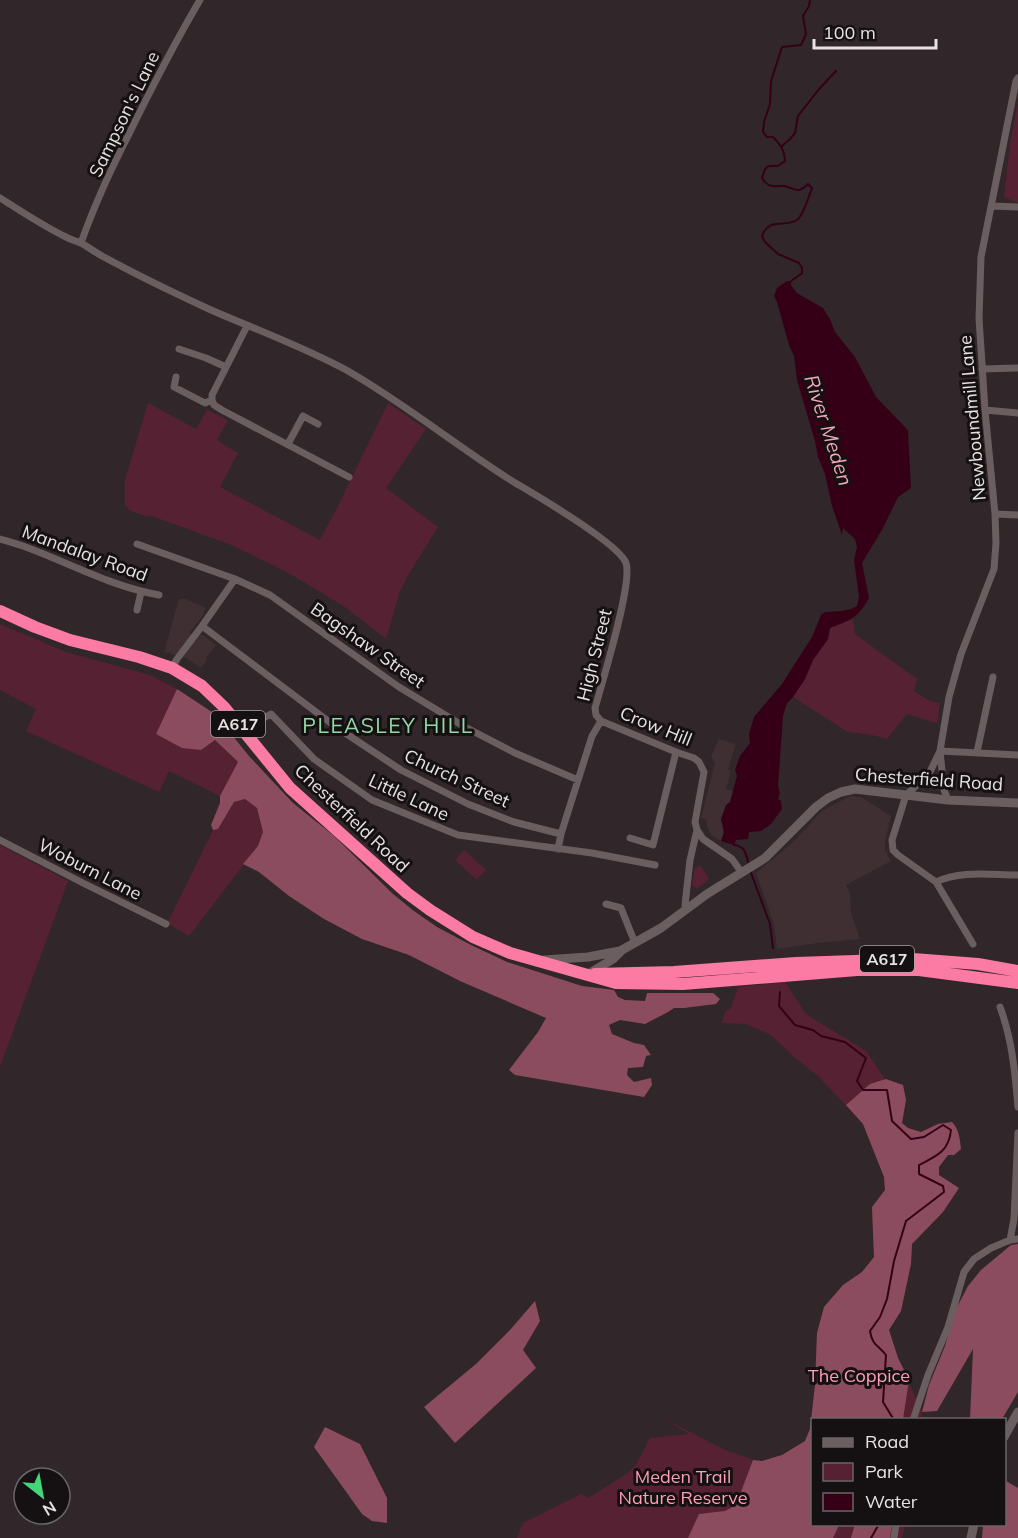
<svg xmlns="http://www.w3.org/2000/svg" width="1018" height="1538" font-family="Mulish,sans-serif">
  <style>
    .built { fill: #3f2f33 }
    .green { fill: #562233 }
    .forest { fill: #8c4c5f }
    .water { fill: #350016 }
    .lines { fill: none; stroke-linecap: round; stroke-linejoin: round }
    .stream { stroke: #350016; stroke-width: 2 }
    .street { stroke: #6a5e60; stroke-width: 7 }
    .secondary { stroke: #6a5e60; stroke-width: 9 }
    .highway { stroke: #fb7ba4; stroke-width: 12 }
    .labels { text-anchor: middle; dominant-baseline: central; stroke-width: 6; stroke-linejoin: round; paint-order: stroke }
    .shield { fill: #151112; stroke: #a9a3a4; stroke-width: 1.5 }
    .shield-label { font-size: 16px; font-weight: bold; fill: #e9e2e3 }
    .street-label { font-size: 18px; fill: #e9e2e3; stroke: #151112 }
    .park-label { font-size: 18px; fill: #ff9eba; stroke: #151112 }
    .water-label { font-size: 20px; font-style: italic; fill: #f4a6bc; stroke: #151112 }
    .quarter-label { font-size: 21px; letter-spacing: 1.5px; fill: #94d8a5; stroke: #151112 }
  </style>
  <rect width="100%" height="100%" fill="#312629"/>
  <path class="built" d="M 179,599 L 186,599 L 206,608 L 202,617 L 189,633 L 203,635 L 216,645 L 206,658 L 207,660 L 201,668 L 186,658 L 164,652 Z
    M 719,739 L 736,744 L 728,770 L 731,771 L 726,789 L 733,791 L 730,802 L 721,819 L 724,832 L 721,841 L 712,836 L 707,827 L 706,819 L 701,818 L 715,763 L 711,756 Z
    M 850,796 L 861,797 L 891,816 L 885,841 L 885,850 L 891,861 L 846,885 L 850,894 L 851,913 L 860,939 L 818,943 L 777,949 L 774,924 L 756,873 L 793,842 L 822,811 Z"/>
  <path class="green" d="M 1018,103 L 1018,203 L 1004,197 L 1010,143 Z
    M 148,403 L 196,429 L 207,410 L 228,420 L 217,440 L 238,453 L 220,487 L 320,540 L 338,506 L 388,403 L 426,429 L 386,488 L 438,527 L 410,572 L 400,591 L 386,639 L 345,607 L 299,579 L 269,563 L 229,544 L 149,515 L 148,517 L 129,510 L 125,505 L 125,480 Z
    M 853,619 L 855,634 L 917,679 L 914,691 L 930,701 L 940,703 L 937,723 L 907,714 L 887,739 L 872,735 L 848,732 L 793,697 L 805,679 L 813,660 L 828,639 L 830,628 Z
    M 0,624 L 66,652 L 150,675 L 177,689 L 156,734 L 201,750 L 215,740 L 238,763 L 220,796 L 169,771 L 159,792 L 26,731 L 36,709 L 0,690 Z
    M 245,799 L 257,808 L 263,832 L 258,846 L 189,936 L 172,926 L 168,922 L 213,830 L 218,829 L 234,802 Z
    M 0,845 L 68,881 L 0,1067 Z
    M 464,850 L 486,870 L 477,880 L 455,860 Z
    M 701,866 L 709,879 L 697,889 L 692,885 L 695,867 Z
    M 785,982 L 806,1014 L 866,1051 L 885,1079 L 903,1085 L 906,1100 L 902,1123 L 908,1128 L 921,1132 L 938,1124 L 952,1122 C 959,1129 960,1140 961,1149 L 954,1155 L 948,1155 L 939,1167 L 939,1175 L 947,1181 L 943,1212 L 912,1244 L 911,1264 L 901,1311 L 889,1330 L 898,1358 L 922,1412 L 921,1419 L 812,1420 L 812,1524 L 905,1525 L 902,1538 L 517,1538 L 523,1523 L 581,1494 L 588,1498 L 628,1473 L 637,1463 L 650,1438 L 689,1434 L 663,1418 L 723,1449 L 753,1460 L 762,1461 L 782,1455 L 805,1441 L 810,1429 L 815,1385 L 817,1333 L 824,1307 L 843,1285 L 862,1272 L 874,1257 L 872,1207 L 885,1190 L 884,1177 L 863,1124 L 818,1076 L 794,1057 L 771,1035 L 746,1024 L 722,1023 L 725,1012 L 731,1008 L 738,987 Z"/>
  <path class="forest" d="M 177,689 L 215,714 L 249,756 L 293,803 L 333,835 L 393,894 L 414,911 L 437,927 L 471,945 L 507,962 L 582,986 L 614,990 L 618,997 L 625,1000 L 645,1001 L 647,993 L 713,993 L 720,999 L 716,1004 L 684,1008 L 674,1008 L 668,1012 L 645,1024 L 620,1020 L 609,1025 L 612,1034 L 634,1043 L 644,1045 L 651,1055 L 646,1056 L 643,1067 L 628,1068 L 627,1075 L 634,1082 L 651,1078 L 652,1085 L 644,1097 L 515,1075 L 509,1070 L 538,1032 L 546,1018 L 460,981 L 409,955 L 362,939 L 324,919 L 289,896 L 259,872 L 243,864 L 258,846 L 263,832 L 257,808 L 245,799 L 234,802 L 218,829 L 213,830 L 211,825 L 220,803 L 220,796 L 238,762 L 215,740 L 201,750 L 182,748 L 156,734 Z
    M 886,1079 L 903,1085 L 906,1100 L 902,1123 L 908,1128 L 921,1132 L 938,1124 L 952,1122 C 959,1129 960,1140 961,1149 L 954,1155 L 948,1155 L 939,1167 L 939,1175 L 959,1188 L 943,1212 L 912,1244 L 911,1264 L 901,1311 L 889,1330 L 898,1358 L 909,1380 L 903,1419 L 812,1420 L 812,1524 L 839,1525 L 833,1538 L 688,1538 L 699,1514 L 725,1511 L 736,1505 L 753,1460 L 762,1461 L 782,1455 L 805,1441 L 810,1429 L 815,1385 L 817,1333 L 824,1307 L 843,1285 L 862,1272 L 874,1257 L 872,1207 L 885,1190 L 884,1177 L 863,1124 L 846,1105 L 870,1084 Z
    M 1018,1244 L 1018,1392 L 1002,1419 L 970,1419 L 973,1349 L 937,1411 L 922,1412 L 929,1385 L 945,1346 L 954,1313 L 968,1286 L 981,1270 L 1011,1245 Z
    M 535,1301 L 540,1321 L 523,1350 L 536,1368 L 455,1443 L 424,1407 L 476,1364 L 510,1330 Z
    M 325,1427 L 360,1444 L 387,1498 L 387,1523 L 372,1521 L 362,1514 L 314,1447 Z
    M 1006,1481 L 1018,1488 L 1018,1538 L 982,1538 L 983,1525 L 1004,1524 L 1004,1485 Z
    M 855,1524 L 892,1525 L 890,1538 L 851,1538 Z"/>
  <path class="water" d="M 787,281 L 791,281 L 791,285 L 797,293 L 823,308 L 830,319 L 835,332 L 855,357 L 876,397 L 905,427 L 908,431 L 911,488 L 898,497 L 883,528 L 862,563 L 869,598 C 857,619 852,619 830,628 L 828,639 L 813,660 L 805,679 L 793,697 L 787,703 L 783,716 L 778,786 L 780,793 L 778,799 L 781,801 L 782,809 L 771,824 L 761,831 L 749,832 L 748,839 L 736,840 L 734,845 L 721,841 L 724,832 L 721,819 L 726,805 L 730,802 L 737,776 L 735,770 L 740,756 L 750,743 L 749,734 L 754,717 L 782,684 L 812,637 L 821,615 L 825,612 L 842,611 L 851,609 L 857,606 L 859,597 L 854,560 L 857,547 L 855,539 L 843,528 L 842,535 L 832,506 L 825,474 L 818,457 L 815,441 L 797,380 L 794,356 L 789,345 L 777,302 L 774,296 L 777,288 Z"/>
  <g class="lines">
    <path class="stream" d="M 782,146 L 790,139 L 795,133 L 798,116 L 819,89 L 836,71
      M 789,284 C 791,279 798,277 802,273 L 802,268 L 799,263 L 778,254 L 765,242 L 762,236 C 769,217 784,228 797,220 C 803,216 809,196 812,188 L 808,184 C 805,187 803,189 799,190 C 795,190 789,187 784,186 C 774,186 768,188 762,178 L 765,169 L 769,166 L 778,166 L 785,161 C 784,150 781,145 773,137 L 767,137 L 763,132 L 764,122 L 770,104 L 771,81 L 782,47 L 801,45 L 806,34 L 803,16 L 809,6 L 810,0
      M 734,843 L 734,845 C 746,846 746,855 749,865
      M 750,870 L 770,924 L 773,948
      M 780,992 L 779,1006 L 795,1025 L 813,1030 L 821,1036 L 845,1042 L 866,1058 L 857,1081 L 863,1090 L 887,1090 L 892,1121 L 911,1139 L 924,1137 L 943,1125 L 951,1130 C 949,1151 937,1156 919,1165 L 919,1174 L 943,1186 L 944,1192 L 906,1221 L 894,1261 L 887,1299 L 880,1317 L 870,1331 C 872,1345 878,1345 886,1355 L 883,1402 L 894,1420
      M 871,1538 L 879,1524"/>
    <path class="street" d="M 0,198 C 21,211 43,226 66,237 C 71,240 77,241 83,244 C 89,248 95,252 102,256 C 137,275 174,293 211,310 C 257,330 304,347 348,371 C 407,405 459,448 517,484 C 539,497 618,543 626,563 C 633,583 602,683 595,708 L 596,715 L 601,721
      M 992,206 L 1018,207
      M 81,243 C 94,206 111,169 129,134 C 151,89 174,44 200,0
      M 179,349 L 206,358 L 226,367
      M 982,369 L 1018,368
      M 176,377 L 174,387 L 205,403 L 212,400 L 214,405 L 222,410 L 349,477
      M 212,400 L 212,395 L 247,326
      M 985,410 L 1018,413
      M 288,444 L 303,416 L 318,424
      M 995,514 L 1018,515
      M 0,539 C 10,542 21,545 31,549 C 73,565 114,587 159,595
      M 137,544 L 235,579 L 270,595 L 399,687 L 465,727 L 515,753 L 578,780
      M 137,610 L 141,592
      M 202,626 L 336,727 L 401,770 L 468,804 L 514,822 L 561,834
      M 172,668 L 177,659 L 202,626 L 235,579
      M 601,721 L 676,752 L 694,758 L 699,762 L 704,772 L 695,822 L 697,830 L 703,839 L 732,859 L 742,873
      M 243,729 L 271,714 L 314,759 L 372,800 L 458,835 L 592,853 L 655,865
      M 977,752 L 993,677
      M 948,800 L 944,790 L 940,751 L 949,697 L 961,654 L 994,569 L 996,543 L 995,514 L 985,410 L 979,318 L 981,257 L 1016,81 L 1018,78
      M 630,838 L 653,845 L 676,752
      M 0,840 L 83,883 L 166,924
      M 558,849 L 561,834 L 592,736 L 601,721
      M 936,882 C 960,870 991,875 1018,875
      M 606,904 L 621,908 L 635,943
      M 687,908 L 685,905 L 690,860 L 697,830
      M 973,944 L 936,882 L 898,855 L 893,850 L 892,840 L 906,795 L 929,774 L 940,751 L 1018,755
      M 1000,1007 C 1012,1039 1015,1072 1018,1107
      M 1010,1240 L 1014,1219 L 1018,1133
      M 913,1420 L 928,1375 L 948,1327 L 964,1272 L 974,1259 L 991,1248 L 1010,1240 L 1018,1239
      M 894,1538 L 896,1524"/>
    <path class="secondary" d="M 544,960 L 588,957 L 620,951
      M 590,973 L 613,959 L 622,950 L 661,928 L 707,894 L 765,858 L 816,807 L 828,798 L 841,792 L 855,789 L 948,800 L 1018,803
      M 1004,1437 L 1018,1412
      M 971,1538 L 974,1524"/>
    <path class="highway" d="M 0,611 L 35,627 L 70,640 L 139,657 L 172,668 L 202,686 L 224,707 L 290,788 L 407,893 L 430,910 L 473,937 L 510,953 L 616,983 L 683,984 L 857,970 L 919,970 L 1018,983
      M 595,974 L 674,972 L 796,963 L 913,959 L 978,964 L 1018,971"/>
  </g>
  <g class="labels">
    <g class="shield">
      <rect x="211" y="711" width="54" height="26" rx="4.5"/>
      <rect x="860" y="946" width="54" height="26" rx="4.5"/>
    </g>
    <g class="shield-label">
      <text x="238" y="724">A617</text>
      <text x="887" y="959">A617</text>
    </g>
    <g class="street-label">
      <text transform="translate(124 114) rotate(-64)">Sampson's Lane</text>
      <text transform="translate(972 418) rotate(-95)">Newboundmill Lane</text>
      <text transform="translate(85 553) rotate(20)">Mandalay Road</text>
      <text transform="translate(368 645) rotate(35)">Bagshaw Street</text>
      <text transform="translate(594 655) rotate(-76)">High Street</text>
      <text transform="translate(656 726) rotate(22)">Crow Hill</text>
      <text transform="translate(457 778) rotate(25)">Church Street</text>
      <text transform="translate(929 779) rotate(4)">Chesterfield Road</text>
      <text transform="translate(409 797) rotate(25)">Little Lane</text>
      <text transform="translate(352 818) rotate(43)">Chesterfield Road</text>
      <text transform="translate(90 869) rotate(27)">Woburn Lane</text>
    </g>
    <g class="park-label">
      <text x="859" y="1375">The Coppice</text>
      <text x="683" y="1476">Meden Trail<tspan x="683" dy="21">Nature Reserve</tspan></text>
    </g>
    <g class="water-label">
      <text transform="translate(829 430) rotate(72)">River Meden</text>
    </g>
    <g class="quarter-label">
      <text x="388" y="725">PLEASLEY HILL</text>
    </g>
  </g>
  <rect x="811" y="1418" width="195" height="108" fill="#151112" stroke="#6a6566" stroke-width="1.5"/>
  <rect x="823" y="1438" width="30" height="9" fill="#6a5e60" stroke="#6a6566" stroke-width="1.5"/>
  <text x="865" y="1448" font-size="18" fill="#e9e2e3">Road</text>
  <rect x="823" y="1463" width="30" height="18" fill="#562233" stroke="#6a6566" stroke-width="1.5"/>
  <text x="865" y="1478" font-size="18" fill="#e9e2e3">Park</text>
  <rect x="823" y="1493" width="30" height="18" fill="#350016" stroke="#6a6566" stroke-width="1.5"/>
  <text x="865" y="1508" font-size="18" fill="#e9e2e3">Water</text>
  <g transform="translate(42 1496) rotate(149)"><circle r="28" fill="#151112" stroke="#6a6566" stroke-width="1.5"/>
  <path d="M0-4.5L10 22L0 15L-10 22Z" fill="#44d77a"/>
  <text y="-9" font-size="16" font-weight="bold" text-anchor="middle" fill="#e9e2e3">N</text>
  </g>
  <path d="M814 39v9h122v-9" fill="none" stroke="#e9e2e3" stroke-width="3"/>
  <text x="823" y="39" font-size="18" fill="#e9e2e3" stroke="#151112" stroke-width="4.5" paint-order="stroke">100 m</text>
</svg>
